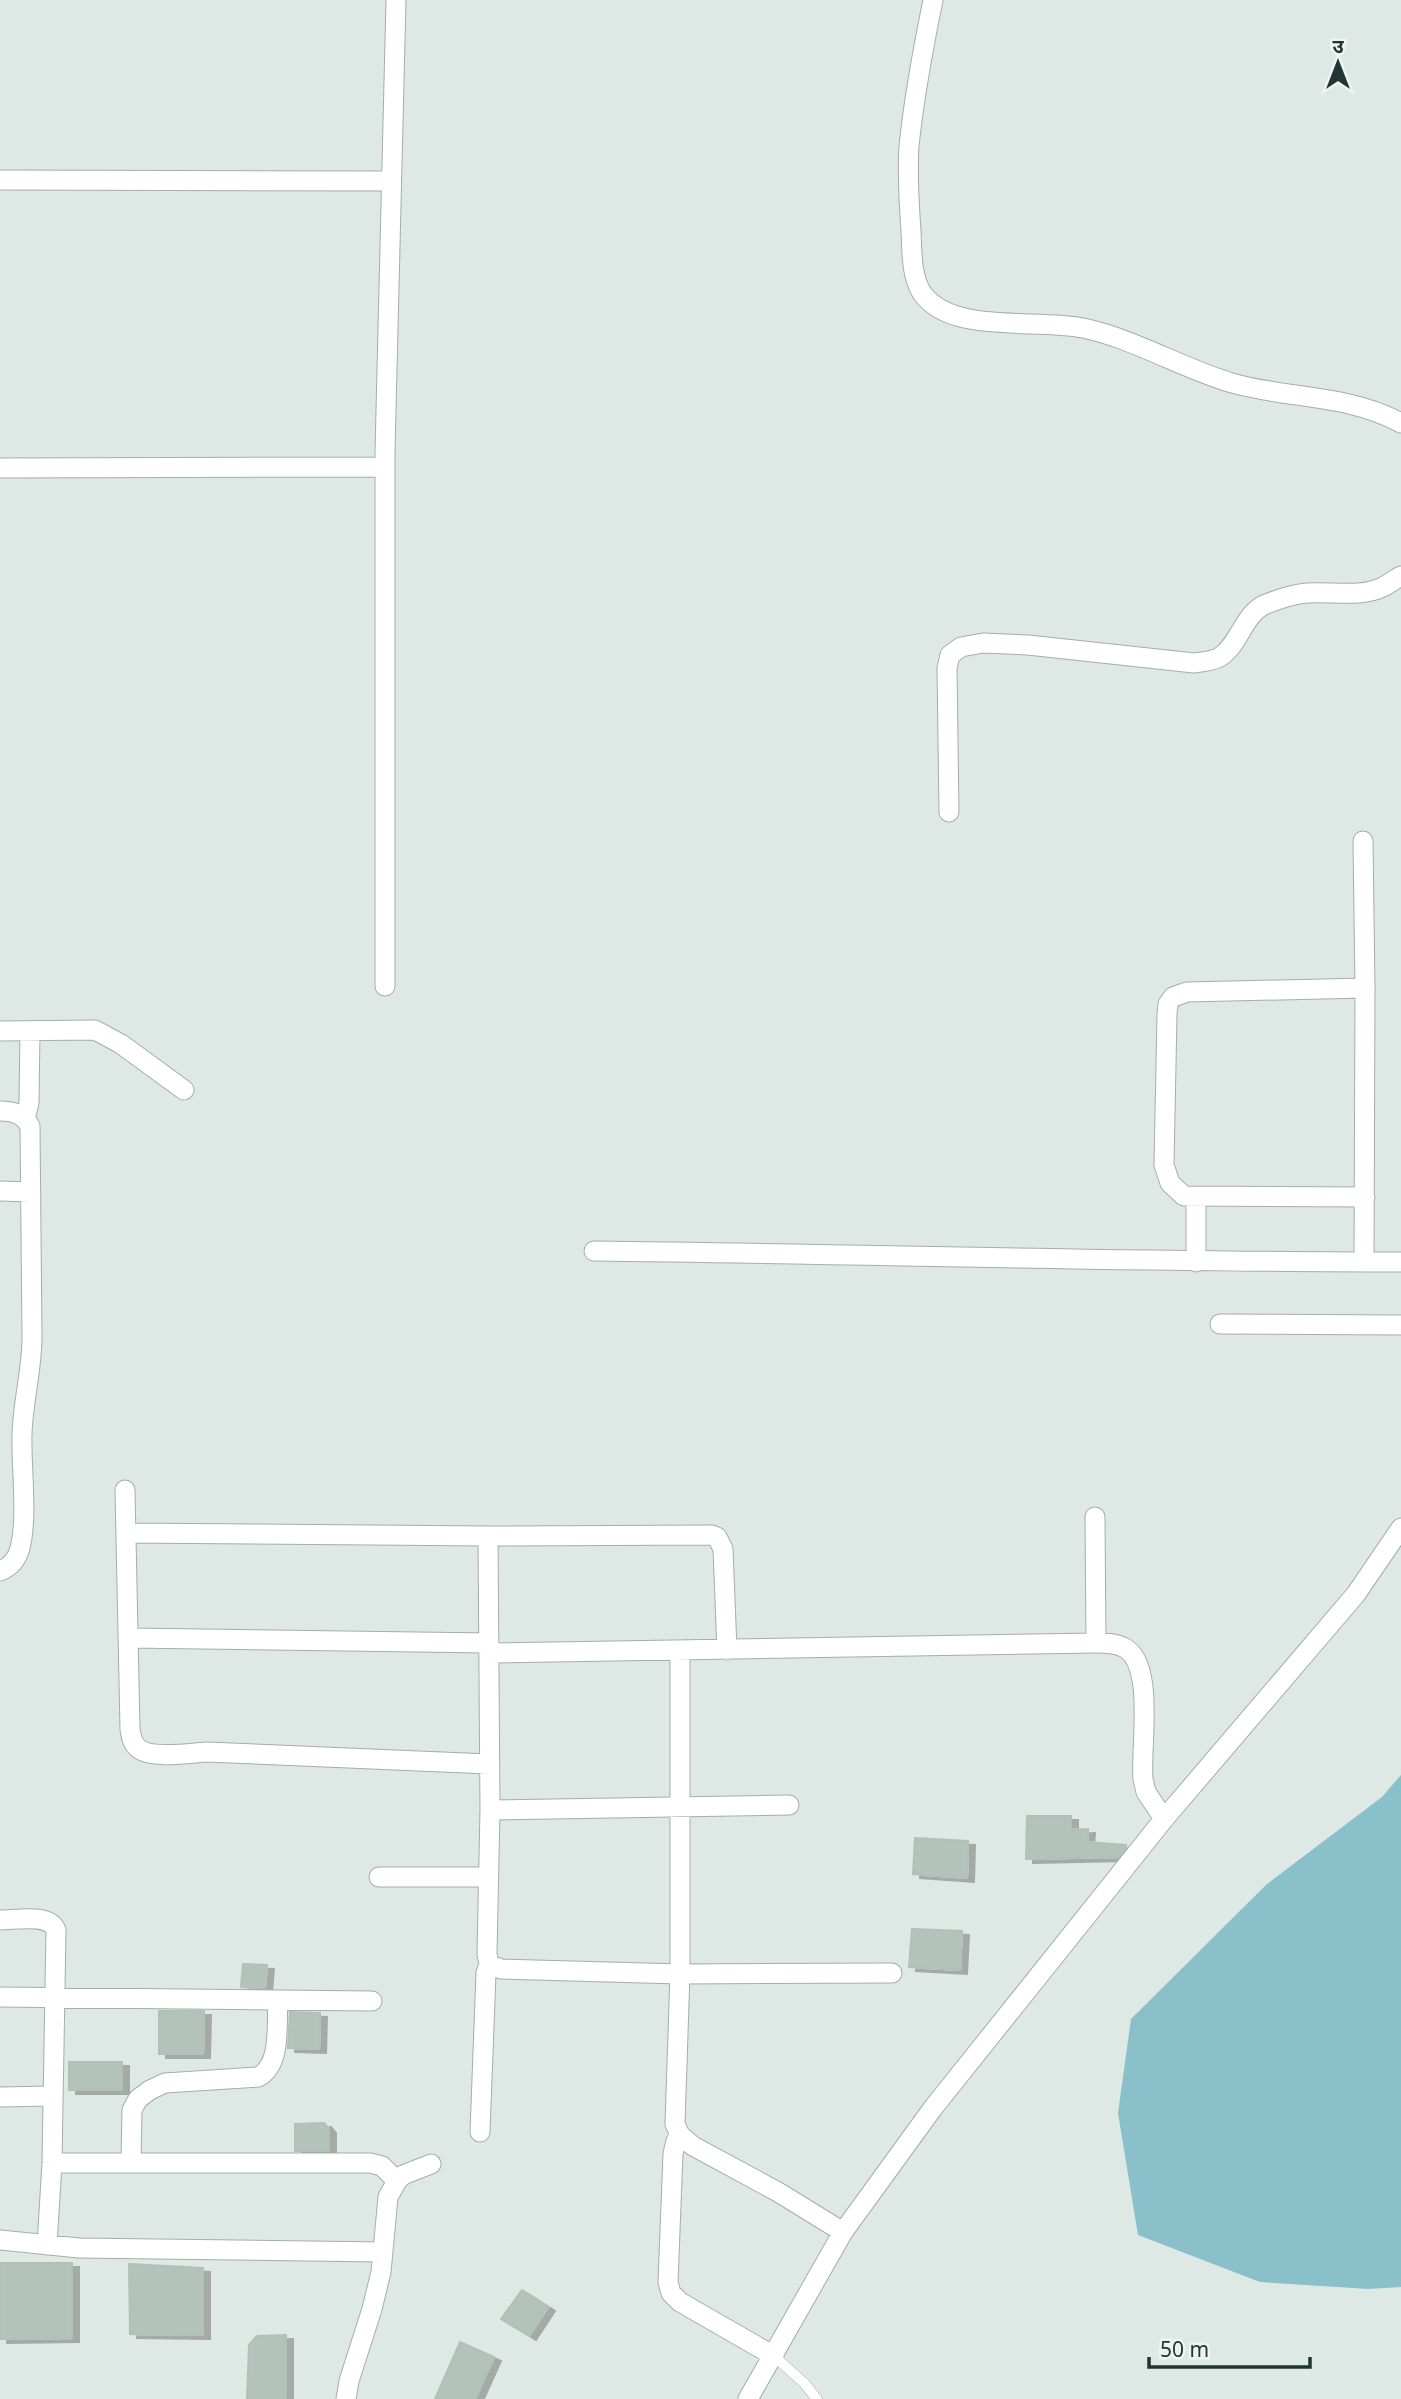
<svg xmlns="http://www.w3.org/2000/svg" width="1401" height="2399" font-family="'Noto Sans','Noto Sans Devanagari',sans-serif">
  <style>
    .water { fill: #89c0ca }
    .building { fill: #b3c3bc; stroke: #b1c1ba; stroke-width: 2; filter: url(#shadow) }
    .lines { fill: none; stroke-linecap: round; stroke-linejoin: round }
    .service-casing { stroke: #a2afaa; stroke-width: 11 }
    .minor-casing { stroke: #a2afaa; stroke-width: 21 }
    .service { stroke: #fff; stroke-width: 10 }
    .minor { stroke: #fff; stroke-width: 19 }
  </style>
  <defs>
    <filter id="shadow"><feDropShadow dx="7" dy="4" stdDeviation="0" flood-color="#0004"/></filter>
  </defs>
  <rect width="100%" height="100%" fill="#dee8e4"/>
  <path class="water" d="M 1401,1775 L 1401,2287 L 1368,2289 L 1260,2282 L 1138,2235 L 1118,2113 L 1131,2019 L 1267,1884 L 1382,1797 Z"/>
  <path class="building" d="M 1027,1816 L 1071,1816 L 1071,1830 L 1088,1829 L 1087,1842 L 1126,1845 L 1126,1847 L 1118,1857 L 1026,1859 Z
    M 915,1838 L 968,1841 L 967,1878 L 913,1874 Z
    M 912,1929 L 962,1931 L 960,1970 L 909,1967 Z
    M 243,1964 L 267,1965 L 265,1988 L 241,1987 Z
    M 159,2011 L 204,2011 L 203,2054 L 159,2054 Z
    M 290,2012 L 320,2013 L 319,2049 L 288,2048 Z
    M 69,2062 L 122,2062 L 122,2090 L 69,2090 Z
    M 324,2123 L 329,2129 L 329,2151 L 295,2151 L 295,2124 Z
    M 0,2263 L 72,2263 L 72,2338 L 0,2339 Z
    M 129,2264 L 203,2268 L 203,2335 L 130,2334 Z
    M 522,2290 L 548,2307 L 529,2336 L 501,2319 Z
    M 286,2335 L 286,2399 L 247,2399 L 249,2345 L 257,2336 Z
    M 460,2342 L 494,2357 L 475,2399 L 435,2399 Z"/>
  <g class="lines">
    <g class="service-casing">
      <path id="service" d="M 774,2356 L 804,2383 L 817,2399"/>
    </g>
    <g class="minor-casing">
      <path id="minor" d="M 933,0 C 923,49 914,97 909,146 C 907,175 909,203 911,231 C 912,251 911,276 922,293 C 951,335 1038,318 1083,328 C 1135,339 1181,368 1232,383 C 1288,399 1348,394 1401,423
        M 0,180 L 390,181
        M 0,468 L 385,467
        M 949,812 L 947,668 L 950,655 L 961,647 L 983,643 L 1028,645 L 1194,663 C 1203,662 1213,661 1220,657 C 1240,644 1243,614 1266,604 C 1279,599 1293,594 1307,593 C 1332,591 1360,598 1383,587 C 1389,584 1395,579 1401,576
        M 1363,841 L 1365,988 L 1364,1262
        M 385,986 L 385,452 L 396,0
        M 0,1031 L 95,1030 L 121,1044 L 184,1090
        M 0,1111 C 14,1111 23,1114 30,1126 L 32,1337 C 32,1370 23,1401 22,1434 C 21,1468 28,1516 20,1548 C 17,1559 11,1567 0,1571
        M 25,1119 L 29,1103 L 30,1031
        M 0,1191 L 31,1192
        M 1365,1197 L 1184,1196 L 1170,1183 L 1164,1165 L 1167,1014 L 1168,1004 L 1173,997 L 1187,992 L 1365,988
        M 594,1251 C 863,1254 1132,1262 1401,1262
        M 1196,1262 L 1196,1198
        M 1220,1324 L 1401,1325
        M 125,1490 L 130,1729 C 131,1736 132,1744 139,1749 C 152,1759 190,1753 207,1752 L 489,1764
        M 1095,1517 L 1096,1643
        M 126,1533 L 488,1536 L 712,1535 L 717,1537 L 723,1549 L 727,1650
        M 488,1536 L 490,1810 L 487,1954 L 489,1964 L 501,1969 L 680,1974 L 892,1973
        M 129,1638 L 489,1643
        M 680,1650 L 680,1974 L 675,2124 L 680,2135 L 693,2146 L 778,2192 L 843,2232
        M 489,1653 L 1096,1643 C 1105,1643 1115,1643 1123,1647 C 1156,1662 1140,1748 1143,1779 L 1146,1792 L 1164,1819
        M 490,1810 L 789,1805
        M 379,1877 L 488,1877
        M 0,1920 C 16,1920 49,1913 56,1930 L 52,2163 L 47,2245
        M 0,1997 L 372,2001
        M 0,2097 L 52,2096
        M 480,2132 L 486,1973 L 489,1964
        M 680,2135 L 676,2141 L 673,2154 L 668,2282 L 671,2293 L 680,2302 L 774,2356
        M 131,2162 L 132,2110 L 138,2099 L 150,2090 L 165,2083 L 258,2077 C 282,2065 276,2025 278,2002
        M 52,2163 L 370,2163 L 382,2166 L 397,2181
        M 0,2240 L 79,2248 L 383,2252
        M 346,2399 L 349,2381 L 372,2309 L 381,2272 L 388,2197 L 397,2181 L 403,2175 L 431,2164
        M 748,2399 L 843,2232 L 933,2108 L 1164,1819 L 1356,1594 L 1401,1528"/>
    </g>
    <use href="#service" class="service"/>
    <use href="#minor" class="minor"/>
  </g>
  <g transform="translate(1338 63)" stroke="#eef5f1" stroke-width="5" paint-order="stroke">
  <path d="M0-5L12 26L0 18L-12 26Z" fill="#213630"/>
  <text y="-10" font-size="19" font-weight="bold" text-anchor="middle" fill="#213630">उ</text>
  </g>
  <path d="M1149 2357v10h161v-10" fill="none" stroke="#213630" stroke-width="3.5"/>
  <text x="1160" y="2357" font-size="21" fill="#213630" stroke="#eef5f1" stroke-width="5" paint-order="stroke">50 m</text>
</svg>
